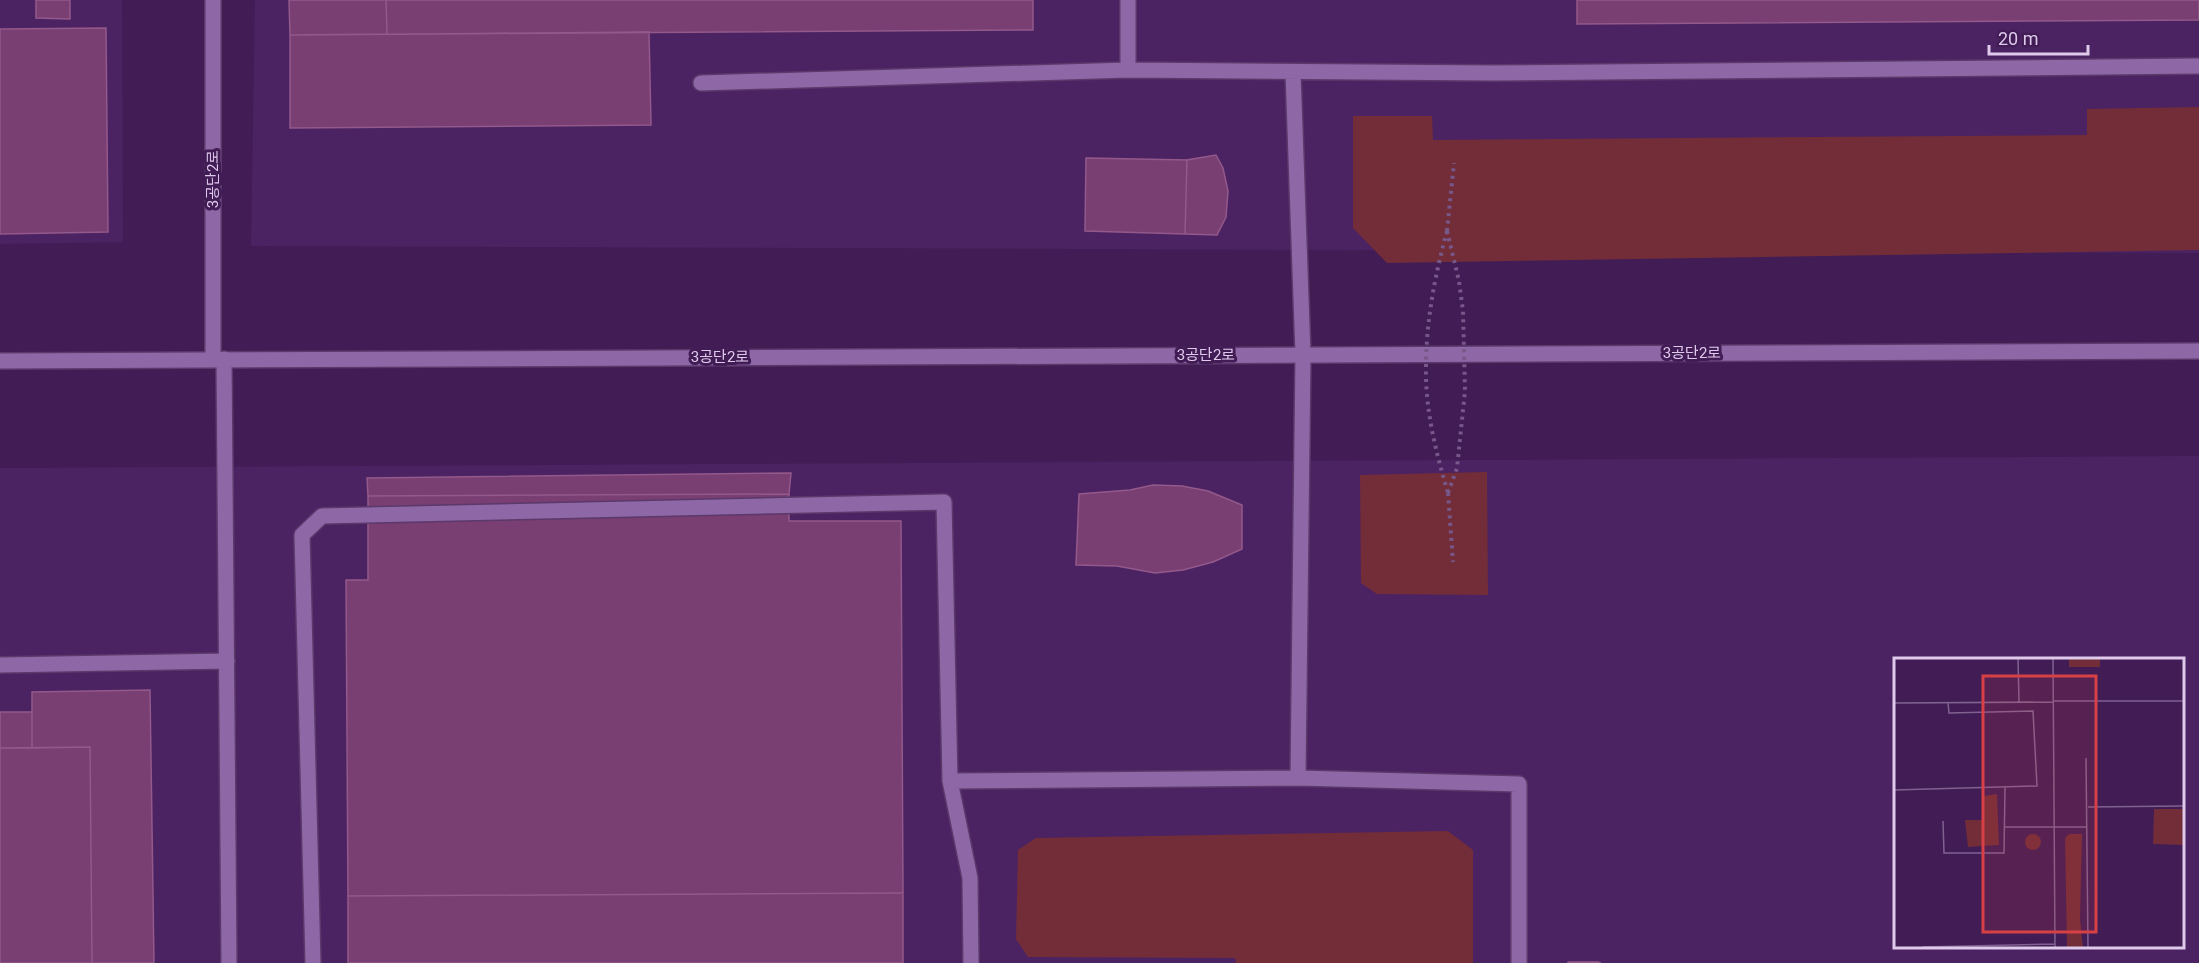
<svg xmlns="http://www.w3.org/2000/svg" width="2199" height="963" font-family="Roboto,'Noto Sans KR',sans-serif">
  <style>
    .built { fill: #4c2362; fill-rule: evenodd }
    .green { fill: #722d39 }
    .building { fill: #793e72; stroke: #93598b; stroke-width: 1.5 }
    .lines { fill: none; stroke-linecap: round; stroke-linejoin: round }
    .lane-casing { stroke: #5b396b; stroke-width: 18 }
    .street-casing { stroke: #5b396b; stroke-width: 18 }
    .secondary-casing { stroke: #5b396b; stroke-width: 18 }
    .path { stroke: #775889; stroke-width: 4; stroke-dasharray: 3 4.5; stroke-linecap: butt }
    .lane { stroke: #8e67a6; stroke-width: 15 }
    .street { stroke: #8e67a6; stroke-width: 15 }
    .secondary { stroke: #8e67a6; stroke-width: 15 }
    .path-bridge { stroke: #775889; stroke-width: 4; stroke-dasharray: 3 4.5; stroke-linecap: butt }
    .labels { text-anchor: middle; dominant-baseline: central; stroke-width: 6; stroke-linejoin: round; paint-order: stroke }
    .street-label { font-size: 15px; fill: #dfcaec; stroke: #411c55 }
    .inset-road { fill: none; stroke: #806291; stroke-width: 1.5 }
    .view { fill: #d74045; fill-opacity: 0.15; stroke: #d74045; stroke-width: 3 }
    .inset-edge { fill: none; stroke: #dfcaec; stroke-width: 3 }
  </style>
  <rect width="100%" height="100%" fill="#411c55"/>
  <path class="built" d="M 0,0 L 122,0 L 123,242 L 0,244 Z
    M 255,0 L 2199,0 L 2199,253 L 251,246 Z
    M 2199,456 L 2199,963 L 0,963 L 0,468 ZM 1896,660 L 2182,660 L 2182,946 L 1896,946 Z"/>
  <path class="green" d="M 2199,107 L 2199,250 L 1387,263 L 1353,228 L 1353,116 L 1432,116 L 1433,140 L 2087,135 L 2087,109 Z
    M 1487,472 L 1488,595 L 1377,594 L 1361,583 L 1360,475 Z
    M 1448,831 L 1473,850 L 1473,963 L 1236,963 L 1235,958 L 1028,957 L 1016,939 L 1018,850 L 1036,838 Z"/>
  <path class="building" d="M 36,0 L 70,0 L 70,19 L 36,18 Z
    M 289,0 L 386,0 L 387,34 L 290,35 Z
    M 289,0 L 1033,0 L 1033,30 L 290,35 Z
    M 1577,0 L 2199,0 L 2199,20 L 1577,24 Z
    M 106,28 L 108,232 L 0,234 L 0,29 Z
    M 649,32 L 651,125 L 290,128 L 290,35 Z
    M 1216,155 L 1223,168 L 1228,191 L 1226,217 L 1217,235 L 1185,234 L 1187,160 Z
    M 1086,158 L 1187,160 L 1185,234 L 1085,231 Z
    M 791,473 L 789,494 L 368,496 L 367,478 Z
    M 1153,485 L 1182,486 L 1208,491 L 1242,505 L 1242,549 L 1213,562 L 1183,570 L 1155,573 L 1117,566 L 1076,565 L 1079,494 L 1130,490 Z
    M 789,494 L 789,521 L 901,521 L 903,893 L 348,896 L 346,580 L 368,580 L 368,496 Z
    M 150,690 L 154,963 L 92,963 L 90,747 L 32,748 L 32,692 Z
    M 0,712 L 32,712 L 32,748 L 0,748 Z
    M 90,747 L 92,963 L 0,963 L 0,748 Z
    M 903,893 L 903,963 L 348,963 L 348,896 Z
    M 1569,962 L 1598,962 L 1601,963 L 1567,963 Z"/>
  <g class="lines">
    <g class="lane-casing">
      <path id="lane" d="M 1128,0 L 1128,70
        M 1293,73 L 1303,354 L 1298,778
        M 701,83 L 1128,70 L 1494,73 L 2199,66
        M 224,359 L 229,963
        M 0,665 L 227,661
        M 950,781 L 1298,778 L 1519,784 L 1519,963
        M 313,963 L 302,535 L 322,516 L 944,502 L 950,781 L 970,878 L 971,963"/>
    </g>
    <g class="street-casing">
      <path id="street" d="M 213,359 L 213,0"/>
    </g>
    <g class="secondary-casing">
      <path id="secondary" d="M 0,361 L 2199,351"/>
    </g>
    <path class="path" d="M 1447,231 L 1454,163
      M 1448,493 L 1453,562"/>
    <use href="#lane" class="lane"/>
    <use href="#street" class="street"/>
    <use href="#secondary" class="secondary"/>
    <path class="path-bridge" d="M 1447,231 C 1435,275 1426,321 1426,367 C 1425,409 1436,453 1448,493
      M 1447,231 L 1459,281 L 1463,311 L 1465,391 L 1457,468 L 1448,493"/>
  </g>
  <g class="labels">
    <g class="street-label">
      <text transform="translate(213 179) rotate(-90)">3공단2로</text>
      <text x="1692" y="353">3공단2로</text>
      <text x="1206" y="355">3공단2로</text>
      <text x="720" y="357">3공단2로</text>
    </g>
  </g>
  <g transform="translate(1894 658)">
    <rect width="290" height="290" fill="#411c55"/>
    <path d="M 175,0 L 206,0 L 206,9 L 175,9 ZM 103,136 L 105,187 L 74,189 L 71,162 L 90,162 L 90,138 ZM 260,151 L 289,151 L 289,187 L 259,186 ZM131 184a8 8 0 1 1 16 0a8 8 0 1 1-16 0ZM 175,176 L 188,176 L 186,261 L 189,289 L 173,289 L 171,180 Z" fill="#722d39"/>
    <path class="inset-road" d="M 124,0 L 125,44M 159,0 L 161,289M 160,43 L 290,43M 0,45 L 160,44M 192,100 L 194,289M 0,132 L 143,128 L 139,53 L 55,55 L 54,45M 194,149 L 290,148M 49,163 L 50,195 L 110,195 L 111,129M 111,169 L 193,169M 29,289 L 161,286"/>
    <path class="view" d="M 89,18 L 202,18 L 202,274 L 89,274 Z"/>
    <rect width="290" height="290" class="inset-edge"/>
  </g>
  <path d="M1989 45v9h99v-9" fill="none" stroke="#dfcaec" stroke-width="3"/>
  <text x="1998" y="45" font-size="18" fill="#dfcaec" stroke="#411c55" stroke-width="4.5" paint-order="stroke">20 m</text>
</svg>
